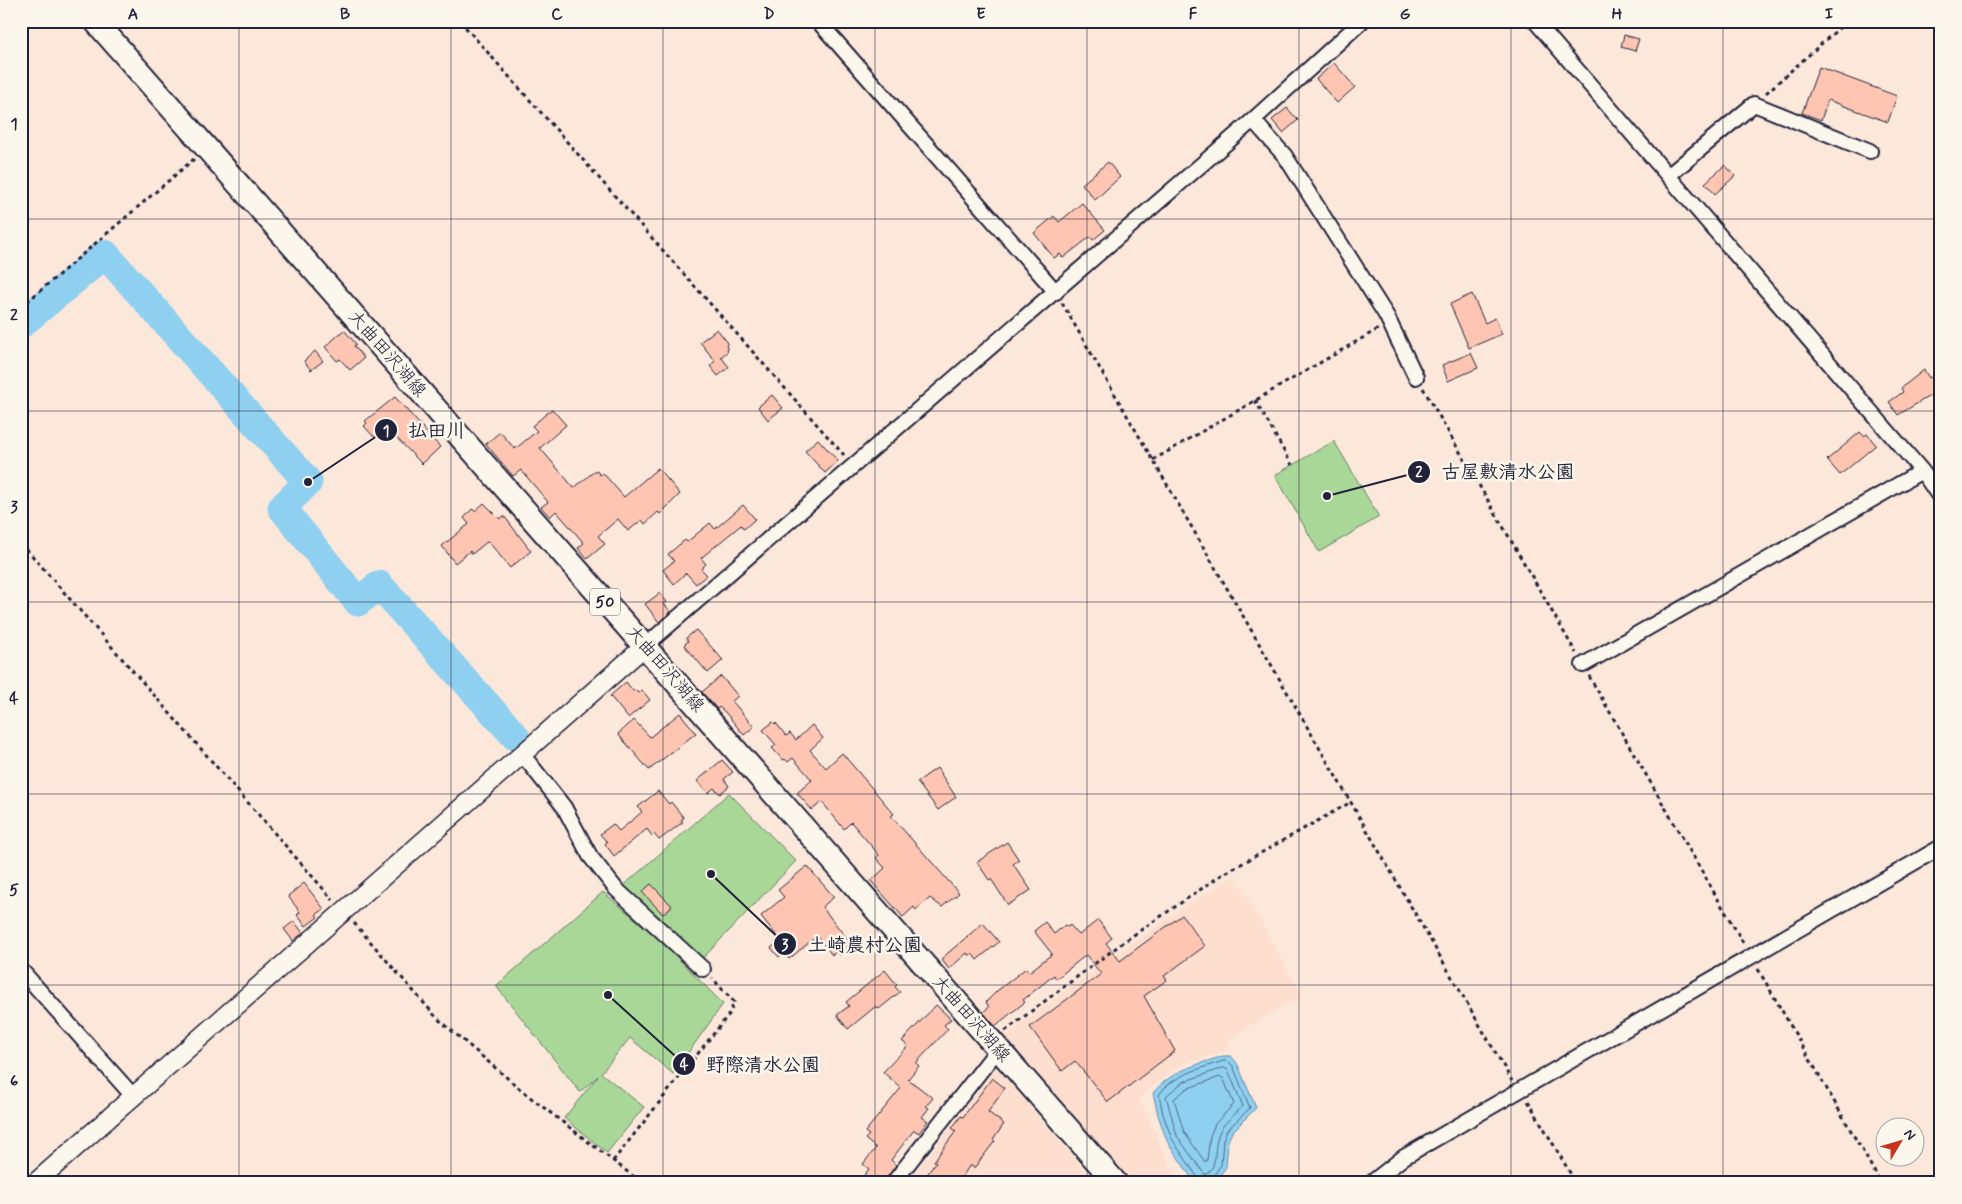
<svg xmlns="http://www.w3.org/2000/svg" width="1962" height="1204" font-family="Mynerve,'Klee One',sans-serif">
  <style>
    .built { fill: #fddecf }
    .green { fill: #a8d797; stroke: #657c69 }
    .water { fill: #8fd0f0; stroke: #638aa8 }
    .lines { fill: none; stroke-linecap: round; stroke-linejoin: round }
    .shore { stroke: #4e6883; stroke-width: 1 }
    .river { stroke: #8fd0f0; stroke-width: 29 }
    .building { fill: #fec5b2; stroke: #22223b }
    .minor-casing { stroke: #22223b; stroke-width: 18 }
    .tertiary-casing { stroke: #22223b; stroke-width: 21 }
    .primary-casing { stroke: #22223b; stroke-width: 26 }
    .path { stroke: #22223b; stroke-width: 3; stroke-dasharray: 4 4; stroke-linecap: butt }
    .minor { stroke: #fbf7ec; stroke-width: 14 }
    .tertiary { stroke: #fbf7ec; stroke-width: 18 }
    .primary { stroke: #fbf7ec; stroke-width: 22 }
    .grid { fill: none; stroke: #22223b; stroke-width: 1; stroke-opacity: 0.55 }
    .labels { text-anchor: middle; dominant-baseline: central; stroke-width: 5; stroke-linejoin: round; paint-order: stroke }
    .shield { fill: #fbf7ec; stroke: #636270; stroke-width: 1 }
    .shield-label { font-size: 16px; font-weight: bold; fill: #22223b }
    .street-label { font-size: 18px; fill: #22223b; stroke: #fbf7ec }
    .leader { fill: none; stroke: #22223b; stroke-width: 2 }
    .callout-dot { fill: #22223b; stroke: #fbf7ec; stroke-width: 2 }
    .mark-label { font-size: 15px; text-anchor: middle; font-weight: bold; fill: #fff }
    .callout-label { font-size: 19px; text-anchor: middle; font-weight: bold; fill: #22223b; stroke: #fbf7ec; stroke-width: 5; stroke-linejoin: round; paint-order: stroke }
    .neatline { fill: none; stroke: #22223b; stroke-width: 2 }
    .grid-label { font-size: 16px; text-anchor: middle; font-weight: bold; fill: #22223b }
  </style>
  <rect width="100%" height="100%" fill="#fce8db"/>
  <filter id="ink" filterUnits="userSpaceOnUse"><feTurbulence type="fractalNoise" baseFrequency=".02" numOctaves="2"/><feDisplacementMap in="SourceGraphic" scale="10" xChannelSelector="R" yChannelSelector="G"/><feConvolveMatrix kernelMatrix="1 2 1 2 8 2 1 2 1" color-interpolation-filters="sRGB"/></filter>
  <g filter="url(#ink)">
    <path class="built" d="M 1235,876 L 1302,995 L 1228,1039 L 1232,1049 L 1183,1064 L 1152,1086 L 1140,1099 L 1161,1147 L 1180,1183 L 1126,1183 L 1004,1039 L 1024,1021 L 1128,946 L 1182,908 Z
      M 997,1067 L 1095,1183 L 908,1183 Z"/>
    <path class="green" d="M 1334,441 L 1379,517 L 1319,552 L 1275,475 Z
      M 729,793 L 796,861 L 703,958 L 623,886 Z
      M 603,892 L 660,940 L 723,1004 L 673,1074 L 630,1038 L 601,1073 L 644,1107 L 607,1153 L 564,1118 L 598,1076 L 580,1092 L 496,986 Z"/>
    <path class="water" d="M 1223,1056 L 1231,1056 L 1237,1063 L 1256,1108 L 1232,1132 L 1228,1141 L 1226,1167 L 1214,1183 L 1195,1183 L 1167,1141 L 1158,1115 L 1153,1093 C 1172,1070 1196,1065 1223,1056 Z"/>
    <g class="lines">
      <path class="shore" d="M 1224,1068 L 1228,1070 L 1243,1106 C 1234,1117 1222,1122 1218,1136 C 1213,1150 1219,1166 1205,1175 L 1177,1136 L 1166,1096 L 1183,1082 Z
        M 1221,1077 L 1223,1078 L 1234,1104 L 1215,1124 L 1210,1136 L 1207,1160 L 1205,1162 L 1184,1132 L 1174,1099 L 1186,1089 Z
        M 1199,1183 L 1198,1178 L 1172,1139 L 1163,1114 L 1159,1095 C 1173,1074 1201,1069 1223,1061 L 1228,1061 L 1233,1066 L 1250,1108 L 1227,1130 L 1223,1140 L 1221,1165 L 1211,1179 L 1211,1183"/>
      <path class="river" d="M 21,324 L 105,254 L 308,482 L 282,508 L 358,602 L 379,585 L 515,736"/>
    </g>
    <path class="building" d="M 1624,35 L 1639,39 L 1635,51 L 1621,47 Z
      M 1334,63 L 1355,87 L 1337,103 L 1316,79 Z
      M 1819,67 L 1897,96 L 1888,122 L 1828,100 L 1821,120 L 1802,113 Z
      M 1287,108 L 1298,120 L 1283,133 L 1272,120 Z
      M 1108,162 L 1120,177 L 1095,200 L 1082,184 Z
      M 1725,165 L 1735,176 L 1715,194 L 1705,183 Z
      M 1082,203 L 1105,230 L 1093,240 L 1090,237 L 1063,258 L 1060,254 L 1054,258 L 1034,233 L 1054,216 L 1059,222 Z
      M 1472,294 L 1485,323 L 1495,318 L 1502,334 L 1469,348 L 1450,304 Z
      M 717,329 L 728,343 L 726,345 L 728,351 L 721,357 L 729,367 L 718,376 L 710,366 L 715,361 L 700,342 Z
      M 344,330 L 356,344 L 354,346 L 364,358 L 350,370 L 340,359 L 337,361 L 325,347 Z
      M 315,351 L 323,361 L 311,370 L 304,361 Z
      M 1471,353 L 1478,368 L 1448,381 L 1442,365 Z
      M 1924,370 L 1929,378 L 1941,371 L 1941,389 L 1898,415 L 1889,402 L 1903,392 L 1901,388 Z
      M 772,395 L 783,408 L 768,420 L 758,407 Z
      M 395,397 L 440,447 L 422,464 L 386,427 L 374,437 L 364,426 L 367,423 L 365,421 Z
      M 552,409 L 566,425 L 540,448 L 574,488 L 596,470 L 600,475 L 603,473 L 624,497 L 658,468 L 680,494 L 660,514 L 658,512 L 645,524 L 642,520 L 628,531 L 618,519 L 598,536 L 605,544 L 587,559 L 578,548 L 584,543 L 556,511 L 550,517 L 541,507 L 548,502 L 521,470 L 513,476 L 486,444 L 500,432 L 515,449 L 537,431 L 532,426 Z
      M 1860,432 L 1864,436 L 1867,434 L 1876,445 L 1840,475 L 1827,460 Z
      M 818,439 L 838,461 L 825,473 L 805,451 Z
      M 484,503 L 500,519 L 504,516 L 531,551 L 510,568 L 488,541 L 472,554 L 470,551 L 455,563 L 442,546 L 469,524 L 464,518 L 472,509 L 475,511 Z
      M 743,505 L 755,519 L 744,529 L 741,525 L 701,558 L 706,564 L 701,569 L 707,575 L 696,584 L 686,573 L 674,584 L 663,570 L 674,561 L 668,554 L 685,540 L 687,542 L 710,523 L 715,529 Z
      M 660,593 L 667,602 L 664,604 L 671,612 L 659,622 L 645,604 Z
      M 696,630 L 723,660 L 708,673 L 684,645 L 688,641 L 686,638 Z
      M 721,676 L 738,696 L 732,701 L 754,727 L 744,735 L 725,712 L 719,707 L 717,709 L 702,692 Z
      M 626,682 L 633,691 L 635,690 L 638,693 L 642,690 L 650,700 L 628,718 L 610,696 Z
      M 680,713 L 696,733 L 649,770 L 618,734 L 634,720 L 650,737 Z
      M 773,722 L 775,724 L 776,723 L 786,736 L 790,733 L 796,740 L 812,725 L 823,738 L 810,750 L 826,768 L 842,753 L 894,814 L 891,816 L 959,893 L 942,907 L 930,898 L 916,910 L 914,907 L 903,917 L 871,881 L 885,868 L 876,858 L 879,855 L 851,822 L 844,829 L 822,802 L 812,810 L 797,793 L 812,780 L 793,758 L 788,762 L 785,759 L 783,760 L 772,748 L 776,745 L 763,730 Z
      M 722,760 L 733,772 L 724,779 L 729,786 L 720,794 L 714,788 L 708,793 L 697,781 Z
      M 937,768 L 956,797 L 938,810 L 917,782 Z
      M 658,791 L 669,804 L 671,802 L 684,818 L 681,820 L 683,822 L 659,840 L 654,834 L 652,836 L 647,829 L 614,856 L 605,844 L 607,842 L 600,834 L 613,824 L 619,831 L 642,812 L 638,807 Z
      M 1007,842 L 1019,860 L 1013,864 L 1031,890 L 1008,905 L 991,879 L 989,880 L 977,862 Z
      M 807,866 L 834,897 L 822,907 L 849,941 L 846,944 L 849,947 L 840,955 L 836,952 L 832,955 L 817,936 L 789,959 L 783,953 L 779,957 L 771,948 L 780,940 L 761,916 L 784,897 L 778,890 Z
      M 304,883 L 324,909 L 316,915 L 318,917 L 306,926 L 297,915 L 300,912 L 288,896 Z
      M 651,884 L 672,906 L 663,914 L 642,892 Z
      M 1182,915 L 1205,946 L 1164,976 L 1167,980 L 1144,996 L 1175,1051 L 1108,1102 L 1075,1061 L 1062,1071 L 1030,1027 L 1101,974 L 1086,955 L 1056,979 L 1054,975 L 1023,1000 L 1025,1002 L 995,1026 L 983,1012 L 989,1007 L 986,1002 L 997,991 L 1026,968 L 1029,972 L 1052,954 L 1034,931 L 1045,922 L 1054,934 L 1065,925 L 1068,927 L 1070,925 L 1079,935 L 1098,920 L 1112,938 L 1106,943 L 1120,961 Z
      M 294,921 L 303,933 L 293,941 L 284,929 Z
      M 983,923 L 999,942 L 977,960 L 972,953 L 969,956 L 967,953 L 949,969 L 941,959 Z
      M 885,970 L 897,985 L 895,987 L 900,992 L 879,1009 L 876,1006 L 848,1029 L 837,1015 L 849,1006 L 846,1002 Z
      M 936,1005 L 951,1019 L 944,1025 L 948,1029 L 916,1063 L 919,1066 L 908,1079 L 933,1098 L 926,1106 L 929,1108 L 922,1117 L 928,1121 L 919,1133 L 914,1130 L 891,1160 L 896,1165 L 884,1183 L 858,1183 L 869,1169 L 863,1164 L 876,1148 L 865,1139 L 869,1135 L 865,1132 L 901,1088 L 883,1072 L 908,1046 L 902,1041 Z
      M 992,1078 L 1005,1088 L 988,1112 L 1004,1124 L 993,1140 L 995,1141 L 974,1168 L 970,1165 L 960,1180 L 957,1178 L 954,1183 L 921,1183 L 936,1162 L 934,1161 L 956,1131 L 952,1128 L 961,1116 L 963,1117 Z"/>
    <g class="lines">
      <g class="minor-casing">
        <path id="minor" d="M 818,21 L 1056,292
          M 1535,21 L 1922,471 L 1941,499
          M 1253,120 L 1285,156 L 1386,315 L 1416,377
          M 1668,176 L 1754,104 L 1870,151
          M 645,646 L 1253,120 L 1362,21
          M 1583,665 L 1922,471
          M 522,754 L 564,807 L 590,856 L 616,889 L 703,969
          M 21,970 L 133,1096
          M 893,1183 L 998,1049
          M 1371,1183 L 1404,1157 L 1941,847"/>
      </g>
      <g class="tertiary-casing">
        <path id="tertiary" d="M 35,1183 L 645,646"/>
      </g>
      <g class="primary-casing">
        <path id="primary" d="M 95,21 L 1116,1183"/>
      </g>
      <path class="path" d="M 460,21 L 844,455
        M 1766,93 L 1847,21
        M 1062,303 L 1512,1081
        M 21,307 L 194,159
        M 1423,388 L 1576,653
        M 1255,400 L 1292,465
        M 1153,460 L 1378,329
        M 21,543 L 333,900
        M 1589,676 L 1745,946
        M 354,923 L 437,1018 L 526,1094 L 642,1183
        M 1758,969 L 1881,1183
        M 1005,1031 L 1125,941 L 1220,876 L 1351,802
        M 1528,1101 L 1576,1183
        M 613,1161 L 730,1013 L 734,1002 L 712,978"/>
      <use href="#minor" class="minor"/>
      <use href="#tertiary" class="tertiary"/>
      <use href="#primary" class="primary"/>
    </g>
  </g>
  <path class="grid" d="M 239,21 L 239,1183M 451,21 L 451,1183M 663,21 L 663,1183M 875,21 L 875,1183M 1087,21 L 1087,1183M 1299,21 L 1299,1183M 1511,21 L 1511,1183M 1723,21 L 1723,1183M 21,219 L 1941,219M 21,411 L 1941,411M 21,602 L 1941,602M 21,794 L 1941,794M 21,985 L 1941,985"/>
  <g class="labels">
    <rect class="shield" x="590" y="588.5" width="30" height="27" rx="4"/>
    <g class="shield-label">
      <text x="605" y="602">50</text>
    </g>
    <g class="street-label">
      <text transform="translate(387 354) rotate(49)">大曲田沢湖線</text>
      <text transform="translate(665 669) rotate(49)">大曲田沢湖線</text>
      <text transform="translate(971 1019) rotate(49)">大曲田沢湖線</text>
    </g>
  </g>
  <path class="leader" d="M308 482L386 430M1327 496L1419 472M711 874L785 944M608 995L684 1064"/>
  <g class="callout-dot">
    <circle cx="308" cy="482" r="5"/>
    <circle cx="1327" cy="496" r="5"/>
    <circle cx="711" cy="874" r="5"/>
    <circle cx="608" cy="995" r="5"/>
    <circle cx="386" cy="430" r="12"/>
    <circle cx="1419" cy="472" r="12"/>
    <circle cx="785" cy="944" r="12"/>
    <circle cx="684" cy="1064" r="12"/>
  </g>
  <g class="mark-label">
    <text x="386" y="436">1</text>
    <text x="1419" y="477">2</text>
    <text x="785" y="950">3</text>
    <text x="684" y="1069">4</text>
  </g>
  <g class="callout-label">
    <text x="437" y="437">払田川</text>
    <text x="1508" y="478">古屋敷清水公園</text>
    <text x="865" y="951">土崎農村公園</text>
    <text x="763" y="1071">野際清水公園</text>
  </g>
  <rect width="1962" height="1204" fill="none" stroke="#fbf7ec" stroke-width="55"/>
  <g transform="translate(1900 1142) rotate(52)"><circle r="24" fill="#fbf7ec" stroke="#a4a2a5"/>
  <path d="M0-4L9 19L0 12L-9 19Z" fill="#c8321e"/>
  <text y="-8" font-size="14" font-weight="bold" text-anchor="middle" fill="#22223b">N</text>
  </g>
  <rect x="28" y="28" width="1906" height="1148" class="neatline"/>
  <g class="grid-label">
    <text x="133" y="19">A</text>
    <text x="345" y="19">B</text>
    <text x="557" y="19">C</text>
    <text x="769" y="19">D</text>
    <text x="981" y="19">E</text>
    <text x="1193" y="19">F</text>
    <text x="1405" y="19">G</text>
    <text x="1617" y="19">H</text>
    <text x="1829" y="19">I</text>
    <text x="14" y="129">1</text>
    <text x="14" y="320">2</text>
    <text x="14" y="512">3</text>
    <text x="14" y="703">4</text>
    <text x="14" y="895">5</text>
    <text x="14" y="1086">6</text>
  </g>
</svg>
